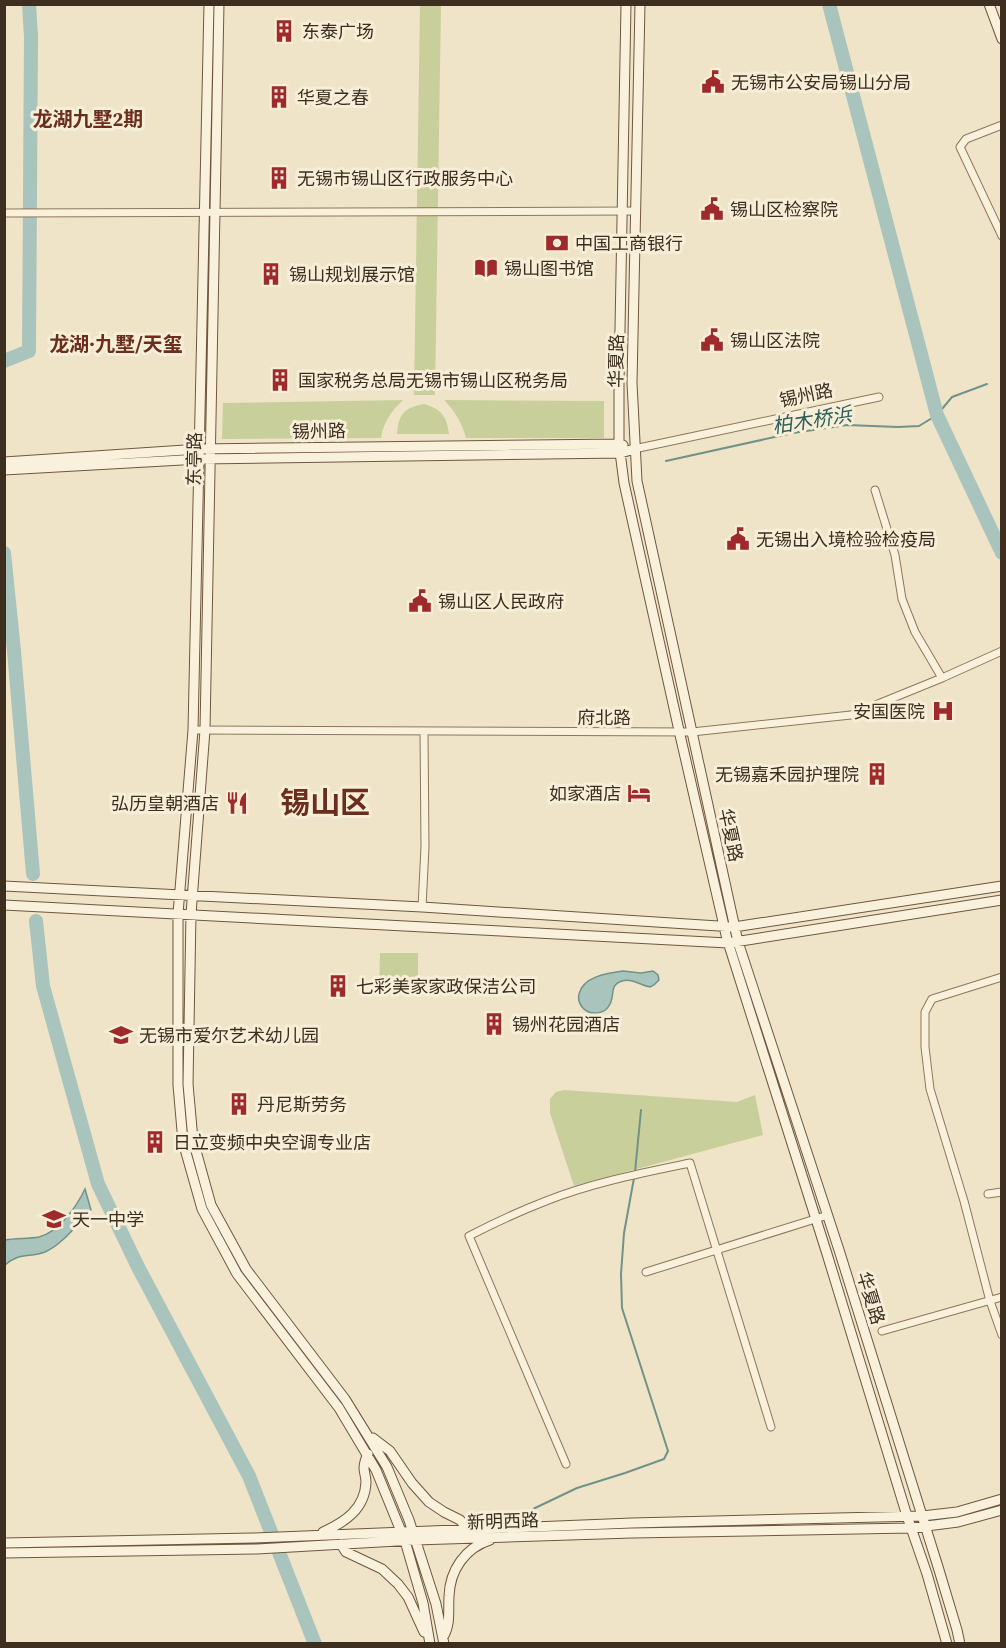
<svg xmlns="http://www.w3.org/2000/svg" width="1006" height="1648" font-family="'Source Serif 4','Noto Sans SC',serif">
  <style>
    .green { fill: #c9cf9b }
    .water { fill: #a9c4bc; stroke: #6f938a; stroke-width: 1.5 }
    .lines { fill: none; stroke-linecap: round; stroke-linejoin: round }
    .stream { stroke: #6f938a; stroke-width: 2 }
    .river { stroke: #a9c4bc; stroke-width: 14 }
    .street-casing { stroke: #8d765c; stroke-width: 9 }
    .secondary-casing { stroke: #6f573f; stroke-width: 11 }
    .street { stroke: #faf1dc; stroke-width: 7 }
    .secondary { stroke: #faf1dc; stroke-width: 9 }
    .labels { text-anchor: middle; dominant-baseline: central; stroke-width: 6; stroke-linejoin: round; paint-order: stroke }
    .poi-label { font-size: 18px; fill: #3d2e20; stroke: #f7eed8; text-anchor: start }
    .street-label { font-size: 18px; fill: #3d2e20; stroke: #f7eed8 }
    .neighbourhood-label { font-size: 20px; font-weight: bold; fill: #6b2e1e; stroke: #f7eed8 }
    .water-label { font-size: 20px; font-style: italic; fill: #2f5d5a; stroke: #f7eed8 }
    .town-label { font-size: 30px; font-weight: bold; fill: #6b2e1e; stroke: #f7eed8 }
  </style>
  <rect width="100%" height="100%" fill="#f0e4c8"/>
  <path class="green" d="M 420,5 L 441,5 L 435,395 L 414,395 Z
    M 403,400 C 391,412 384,421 381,438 L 222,439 L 223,403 Z
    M 444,400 L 604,401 L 604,438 L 466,438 C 462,423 455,411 444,400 Z
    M 424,404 C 441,409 447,416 449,434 L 397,434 C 399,413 404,408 424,404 Z
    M 380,953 L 418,953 L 418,994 L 379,994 Z
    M 564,1090 L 737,1102 L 755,1095 L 763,1135 L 574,1186 L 550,1113 L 550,1099 L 556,1092 Z"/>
  <path class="water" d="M 623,971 L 641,973 L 653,971 L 658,975 L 659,980 L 654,985 L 650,987 C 640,985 632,978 622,981 C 609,985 615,995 610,1004 C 605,1015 589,1016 582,1007 C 579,1003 578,998 579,994 C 583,976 609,973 623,971 Z
    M 85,1189 L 91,1210 C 77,1224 63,1244 45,1252 C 30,1258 19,1252 5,1265 L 5,1240 C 16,1238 28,1239 39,1237 C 59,1232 77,1206 85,1189 Z"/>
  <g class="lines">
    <path class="stream" d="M 666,461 L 793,433 L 847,425 L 898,427 L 919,426 L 937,415 L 952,397 L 987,384
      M 635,1172 L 641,1110
      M 512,1519 L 577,1488 L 625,1473 L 664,1459 L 668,1451 L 622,1308 L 621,1274 L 624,1233 L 634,1178"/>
    <path class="river" d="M 829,4 L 937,415 L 1002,553
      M 4,361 L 29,351 L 31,36 L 29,4
      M 4,553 L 14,651 L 33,874
      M 36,921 L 43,986 L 98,1184 L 138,1267 L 249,1476 L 315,1644"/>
    <g class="street-casing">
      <path id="street" d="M 1002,125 L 966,139 L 960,147 L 1002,236
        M 4,213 L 636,211
        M 634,449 L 879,397
        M 875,490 L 895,555 L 902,599 L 915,632 L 942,678
        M 193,730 L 692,732 L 851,715 L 942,678 L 1002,651
        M 422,907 L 425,847 L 424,731
        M 1002,977 L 932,999 L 925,1012 L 925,1047 L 930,1089 L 964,1201 L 990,1301 L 1002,1335
        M 988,1194 L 1002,1192
        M 646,1272 L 828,1215
        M 882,1331 L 1002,1297
        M 566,1464 L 469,1236 C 494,1223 520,1211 546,1201 C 591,1183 642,1173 690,1163 L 771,1427"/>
    </g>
    <g class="secondary-casing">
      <path id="secondary" d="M 209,4 L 193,730 L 178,914 L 178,1085 L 183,1142 L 202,1209 L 237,1274 L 339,1408 L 376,1470 L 405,1541 L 423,1603 L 430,1644
        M 219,4 L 205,730 L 191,914 L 188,1084 L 193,1140 L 211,1205 L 246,1269 L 345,1399 L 387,1467 L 409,1520 L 436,1604 L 444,1644
        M 626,4 L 619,383 L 619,444 L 624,483 L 680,735 L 727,939 L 827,1254 L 907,1516 L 927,1574 L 947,1644
        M 640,4 L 632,383 L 637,481 L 738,942 L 839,1250 L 939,1570 L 957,1630 L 960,1644
        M 989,4 L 1002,39
        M 4,462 L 200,449 L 619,444 L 623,445
        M 4,470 L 200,459 L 621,453 L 634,449
        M 4,886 L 422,907 L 734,927 L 1002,886
        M 4,905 L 728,943 L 1002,900
        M 373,1438 L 390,1451 L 412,1483 L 429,1502 L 444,1512 L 460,1520 L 469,1530
        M 323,1532 C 345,1522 365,1509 366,1482 C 366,1477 364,1472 364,1468 C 364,1463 366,1458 368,1454
        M 4,1543 L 253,1538 L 632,1523 L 922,1516 L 957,1512 L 1002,1499
        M 341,1544 L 346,1552 L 382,1569 L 398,1584 L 408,1597 L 424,1632
        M 4,1553 L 257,1549 L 415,1540 L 632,1533 L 911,1528 L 958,1522 L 1002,1510
        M 443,1637 C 451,1624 448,1611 449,1596 C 450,1570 465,1548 490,1540"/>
    </g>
    <use href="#street" class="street"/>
    <use href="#secondary" class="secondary"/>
  </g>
  <defs>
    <g id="building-bare" transform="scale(1.8)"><path d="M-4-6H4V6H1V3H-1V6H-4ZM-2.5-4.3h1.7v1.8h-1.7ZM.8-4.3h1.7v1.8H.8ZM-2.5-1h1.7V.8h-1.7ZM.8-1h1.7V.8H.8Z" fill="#9e2a2b" stroke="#f7eed8" stroke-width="2.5" paint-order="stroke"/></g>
    <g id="civic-bare" transform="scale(1.8)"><path d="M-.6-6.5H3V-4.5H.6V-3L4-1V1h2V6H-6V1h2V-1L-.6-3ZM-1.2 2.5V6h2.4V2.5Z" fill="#9e2a2b" stroke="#f7eed8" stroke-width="2.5" paint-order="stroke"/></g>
    <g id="bank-bare" transform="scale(1.8)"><path d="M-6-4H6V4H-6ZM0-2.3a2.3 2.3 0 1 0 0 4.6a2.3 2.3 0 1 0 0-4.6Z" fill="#9e2a2b" stroke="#f7eed8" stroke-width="2.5" paint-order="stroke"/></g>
    <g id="library-bare" transform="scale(1.8)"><path d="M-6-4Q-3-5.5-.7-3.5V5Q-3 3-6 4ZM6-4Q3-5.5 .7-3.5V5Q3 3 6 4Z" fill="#9e2a2b" stroke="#f7eed8" stroke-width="2.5" paint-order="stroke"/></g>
    <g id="hospital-bare" transform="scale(1.8)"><path d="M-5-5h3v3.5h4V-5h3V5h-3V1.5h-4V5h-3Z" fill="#9e2a2b" stroke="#f7eed8" stroke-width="2.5" paint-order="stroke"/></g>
    <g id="hotel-bare" transform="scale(1.8)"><path d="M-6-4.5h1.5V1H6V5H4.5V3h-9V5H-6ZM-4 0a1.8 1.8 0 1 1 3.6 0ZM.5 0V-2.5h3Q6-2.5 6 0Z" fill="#9e2a2b" stroke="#f7eed8" stroke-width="2.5" paint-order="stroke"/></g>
    <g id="restaurant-bare" transform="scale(1.8)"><path d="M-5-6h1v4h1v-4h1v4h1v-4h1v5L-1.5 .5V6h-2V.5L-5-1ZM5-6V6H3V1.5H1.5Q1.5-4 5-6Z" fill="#9e2a2b" stroke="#f7eed8" stroke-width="2.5" paint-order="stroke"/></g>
    <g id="school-bare" transform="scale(1.8)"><path d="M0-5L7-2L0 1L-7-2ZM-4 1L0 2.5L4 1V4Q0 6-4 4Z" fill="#9e2a2b" stroke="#f7eed8" stroke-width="2.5" paint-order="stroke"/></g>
  </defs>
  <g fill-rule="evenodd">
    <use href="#building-bare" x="284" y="31"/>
    <use href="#civic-bare" x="713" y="82"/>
    <use href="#building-bare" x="279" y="97"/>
    <use href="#building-bare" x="279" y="178"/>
    <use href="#civic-bare" x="712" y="209"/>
    <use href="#bank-bare" x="557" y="243"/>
    <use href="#library-bare" x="486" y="268"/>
    <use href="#building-bare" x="271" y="274"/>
    <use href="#civic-bare" x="712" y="340"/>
    <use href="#building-bare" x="280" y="380"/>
    <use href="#civic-bare" x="738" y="539"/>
    <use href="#civic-bare" x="420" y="601"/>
    <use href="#hospital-bare" x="943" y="711"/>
    <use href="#building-bare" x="877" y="774"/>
    <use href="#hotel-bare" x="639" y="793"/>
    <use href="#restaurant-bare" x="237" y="803"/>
    <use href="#building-bare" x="338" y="986"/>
    <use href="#building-bare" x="494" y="1024"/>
    <use href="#school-bare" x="121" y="1035"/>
    <use href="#building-bare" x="239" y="1104"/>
    <use href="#building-bare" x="155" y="1142"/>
    <use href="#school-bare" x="54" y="1219"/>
  </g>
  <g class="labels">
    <g class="poi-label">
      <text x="302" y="31">东泰广场</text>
      <text x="731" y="82">无锡市公安局锡山分局</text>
      <text x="297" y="97">华夏之春</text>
      <text x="297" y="178">无锡市锡山区行政服务中心</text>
      <text x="730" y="209">锡山区检察院</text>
      <text x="575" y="243">中国工商银行</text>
      <text x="504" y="268">锡山图书馆</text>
      <text x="289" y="274">锡山规划展示馆</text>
      <text x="730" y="340">锡山区法院</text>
      <text x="298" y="380">国家税务总局无锡市锡山区税务局</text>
      <text x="756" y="539">无锡出入境检验检疫局</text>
      <text x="438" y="601">锡山区人民政府</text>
      <text x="925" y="711" text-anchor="end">安国医院</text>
      <text x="859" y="774" text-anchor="end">无锡嘉禾园护理院</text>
      <text x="621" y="793" text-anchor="end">如家酒店</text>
      <text x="219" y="803" text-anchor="end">弘历皇朝酒店</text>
      <text x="356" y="986">七彩美家家政保洁公司</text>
      <text x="512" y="1024">锡州花园酒店</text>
      <text x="139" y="1035">无锡市爱尔艺术幼儿园</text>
      <text x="257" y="1104">丹尼斯劳务</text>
      <text x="173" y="1142">日立变频中央空调专业店</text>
      <text x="72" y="1219">天一中学</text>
    </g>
    <g class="street-label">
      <text transform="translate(616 361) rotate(-89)">华夏路</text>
      <text transform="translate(806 395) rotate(-12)">锡州路</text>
      <text transform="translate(319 431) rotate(-1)">锡州路</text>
      <text transform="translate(194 459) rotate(-89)">东亭路</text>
      <text x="604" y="717">府北路</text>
      <text transform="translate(731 835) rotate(78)">华夏路</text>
      <text transform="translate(871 1298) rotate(73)">华夏路</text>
      <text transform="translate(503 1521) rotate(-2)">新明西路</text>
    </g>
    <g class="neighbourhood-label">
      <text x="88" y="119">龙湖九墅2期</text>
      <text x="116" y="344">龙湖·九墅/天玺</text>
    </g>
    <g class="water-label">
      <text transform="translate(812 420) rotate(-9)">柏木桥浜</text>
    </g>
    <g class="town-label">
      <text x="325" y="802">锡山区</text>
    </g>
  </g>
  <rect width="1006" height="1648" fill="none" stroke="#3d2e20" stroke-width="12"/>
</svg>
